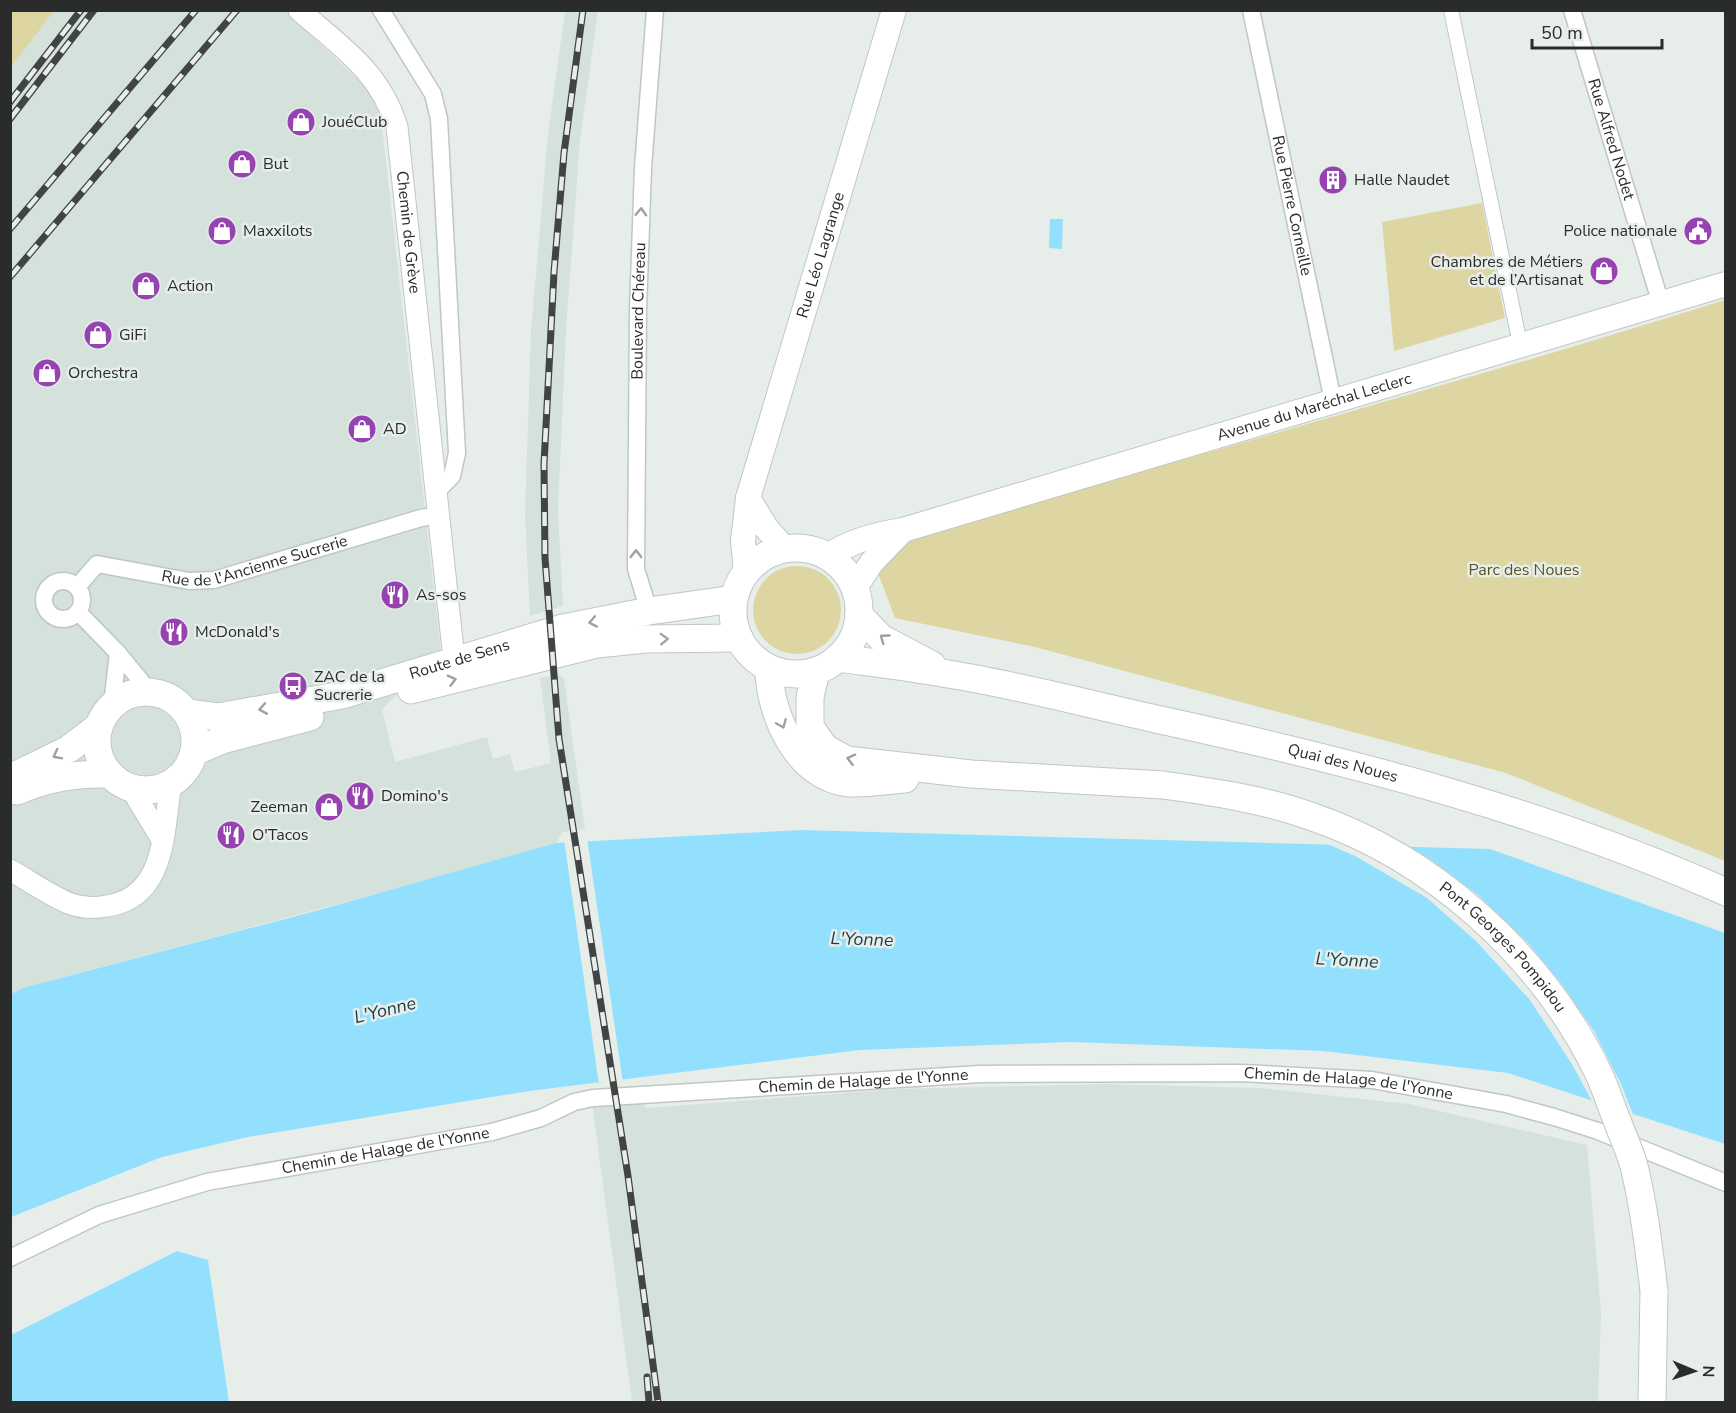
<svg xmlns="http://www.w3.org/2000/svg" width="1736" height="1413" font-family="'Nunito Sans',sans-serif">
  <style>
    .built { fill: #d4e2db }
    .green { fill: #ddd5a2 }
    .water { fill: #93e0fe }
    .pier { fill: #e7eeea }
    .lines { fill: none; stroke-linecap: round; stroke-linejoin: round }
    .pedestrian-casing { stroke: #c0c7c3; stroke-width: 16 }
    .minor-casing { stroke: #c0c7c3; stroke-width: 19 }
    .tertiary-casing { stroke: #c0c7c3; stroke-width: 23 }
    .secondary-casing { stroke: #c0c7c3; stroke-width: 26 }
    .primary-casing { stroke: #c0c7c3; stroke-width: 29 }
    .pedestrian { stroke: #fff; stroke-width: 14 }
    .minor { stroke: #fff; stroke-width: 16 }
    .tertiary { stroke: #fff; stroke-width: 21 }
    .secondary { stroke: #fff; stroke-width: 24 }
    .primary { stroke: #fff; stroke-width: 27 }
    .rail-casing { stroke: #414443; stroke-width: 7 }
    .rail { stroke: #e7eeea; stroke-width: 4.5; stroke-dasharray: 14; stroke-linecap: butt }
    .primary-bridge-casing { stroke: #c0c7c3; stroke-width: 29; stroke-linecap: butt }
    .primary-bridge { stroke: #fff; stroke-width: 27 }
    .oneway { stroke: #9fa0a0 }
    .labels { text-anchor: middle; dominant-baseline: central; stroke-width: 5; stroke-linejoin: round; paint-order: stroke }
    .poi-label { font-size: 16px; fill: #2a2c2b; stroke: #e7eeea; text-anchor: start }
    .street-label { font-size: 16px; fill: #2a2c2b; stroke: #e7eeea }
    .park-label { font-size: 16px; fill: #5c5422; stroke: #e7eeea }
    .water-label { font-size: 18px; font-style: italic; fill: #1b3e4b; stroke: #e7eeea }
  </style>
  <rect width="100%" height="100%" fill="#e7eeea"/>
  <path class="built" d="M 54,11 L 285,11 L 379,99 L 441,653 L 382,709 L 395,762 L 487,737 L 493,759 L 510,754 L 515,772 L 551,763 L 540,678 L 559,675 L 564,679 L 585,829 L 563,832 L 556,843 L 525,854 L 23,988 L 11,995 L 10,67 Z
    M 565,11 L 598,11 L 580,139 L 566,331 L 558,510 L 563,606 L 530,616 L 525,513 L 531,331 L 548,135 Z
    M 1104,1084 L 1260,1088 L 1409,1104 L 1587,1145 L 1601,1314 L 1598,1402 L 632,1402 L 592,1103 L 643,1099 L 645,1108 L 901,1089 Z"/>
  <path class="green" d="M 11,10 L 54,11 L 11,67 L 10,11 Z
    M 1482,203 L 1505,318 L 1394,351 L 1382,222 Z
    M 1725,300 L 1725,861 L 1506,773 L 1035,647 L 895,618 L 870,552 C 1154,465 1442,389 1725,300 Z
    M753 610a44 44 0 1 1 88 0a44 44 0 1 1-88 0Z"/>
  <path class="water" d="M 1050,219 L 1063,219 L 1062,249 L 1049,248 Z
    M 802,830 L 1490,849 L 1725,933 L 1725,1144 L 1508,1073 L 1323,1051 L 1070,1042 L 860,1050 L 529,1091 L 248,1137 L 162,1157 L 11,1217 L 10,995 L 23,988 L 319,910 L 556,843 Z
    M 177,1251 L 208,1260 L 229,1402 L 11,1402 L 11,1335 Z"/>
  <path class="pier" d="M 587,838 L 623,1083 L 599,1085 L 564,839 Z
    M 1319,840 L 1403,843 L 1430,859 L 1478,895 L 1528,943 L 1561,983 L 1594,1031 L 1621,1084 L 1634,1117 L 1593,1103 L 1572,1064 L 1530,1000 L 1476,941 L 1427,898 L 1357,857 Z"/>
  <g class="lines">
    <g class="pedestrian-casing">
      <path id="pedestrian" d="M 1451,10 L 1520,344"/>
    </g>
    <g class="minor-casing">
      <g id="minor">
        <path d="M 381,10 L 433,94 L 439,119 L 457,453 L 452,476 L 437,491"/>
        <path id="s1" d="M 1251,10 L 1333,401"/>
        <path id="s2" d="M 1572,10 L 1661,304"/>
        <circle cx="63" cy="600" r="19"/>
        <path id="s3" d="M 77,587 L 97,564 L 189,581 L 214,580 L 421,518 L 439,515"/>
        <path id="s4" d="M 649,611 L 636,569 L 638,310 L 643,168 L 655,10"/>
        <path d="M 78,612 L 118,653 L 150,692"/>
        <path d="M 112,705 L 118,653"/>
        <path id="s5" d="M 10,1258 L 99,1215 L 207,1182 L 492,1132 L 541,1118 L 574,1102 L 593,1098 L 980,1074 L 1242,1073 L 1372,1080 L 1506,1104 L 1554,1117 L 1598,1131 L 1726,1183"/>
      </g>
    </g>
    <g class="tertiary-casing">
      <g id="tertiary">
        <path id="s6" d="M 299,10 C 341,47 380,71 397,127 L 454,659"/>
        <path d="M 131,788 L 161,838"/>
        <path d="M 10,870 C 30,881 50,896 71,904 C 82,908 96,908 107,906 C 167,897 163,830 171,783"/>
      </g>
    </g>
    <g class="secondary-casing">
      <g id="secondary">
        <path d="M 748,498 L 767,529 L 785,549"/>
        <path id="s7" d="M 827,556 C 851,541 875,534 903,530 L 1726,284"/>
        <path id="s8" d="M 746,572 L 743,541 L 748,498 L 894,10"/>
        <path d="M 855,588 L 872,562 L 903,530"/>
      </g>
    </g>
    <g class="primary-casing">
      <g id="primary">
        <circle cx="796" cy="611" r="63"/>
        <path d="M 859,615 L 881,638 L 932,665"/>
        <path id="s9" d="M 838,658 C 875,663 912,667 948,674 C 1018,685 1087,704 1156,719 C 1350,761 1543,811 1726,892"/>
        <path d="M 769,668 C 769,713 797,779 850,783 C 868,784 887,780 905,779"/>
        <path d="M 816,671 L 810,697 L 810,727 L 825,748 L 847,760 L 971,774 L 1163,785"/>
        <path d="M 411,690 L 597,644 L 646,639 L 739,638"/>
        <circle cx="146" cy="741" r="49"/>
        <path id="s10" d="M 187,713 L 218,717 L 342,695 L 563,628 L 649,611 L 734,599"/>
        <path d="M 194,752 L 222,740 L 310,717"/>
        <path d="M 10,778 L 69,749 L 99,726"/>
        <path d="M 17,791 C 48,778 76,773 110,774"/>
        <path d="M 1652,1402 L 1654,1291"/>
      </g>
    </g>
    <use href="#pedestrian" class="pedestrian"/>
    <use href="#minor" class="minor"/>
    <use href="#tertiary" class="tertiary"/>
    <use href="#secondary" class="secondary"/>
    <use href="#primary" class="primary"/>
    <g class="rail-casing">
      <path id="rail" d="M 583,10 L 564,153 L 554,272 L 544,464 L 545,558 L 559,739 L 628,1176 L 658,1402
        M 10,102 L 81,10
        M 10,119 L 94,10
        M 10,229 L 196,10
        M 10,277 L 237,10
        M 647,1377 L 649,1402"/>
    </g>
    <use href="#rail" class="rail"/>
    <g class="primary-bridge-casing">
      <g id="primary-bridge">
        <path id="s11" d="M 1163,785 C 1213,792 1262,799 1310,816 C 1432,857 1542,956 1598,1072 C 1606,1089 1611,1106 1618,1123 C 1623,1137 1630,1151 1634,1166 C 1644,1207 1649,1249 1654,1291"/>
      </g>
    </g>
    <use href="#primary-bridge" class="primary-bridge"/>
  </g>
  <defs><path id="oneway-chevron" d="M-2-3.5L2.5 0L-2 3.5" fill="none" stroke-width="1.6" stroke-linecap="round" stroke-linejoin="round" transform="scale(1.5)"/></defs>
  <g class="oneway">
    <use href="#oneway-chevron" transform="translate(641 212) rotate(-88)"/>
    <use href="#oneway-chevron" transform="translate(636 554) rotate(-89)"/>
    <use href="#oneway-chevron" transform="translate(593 622) rotate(169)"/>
    <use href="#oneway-chevron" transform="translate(884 638) rotate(-144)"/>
    <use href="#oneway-chevron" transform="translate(664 639) rotate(-2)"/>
    <use href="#oneway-chevron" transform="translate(452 680) rotate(-15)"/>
    <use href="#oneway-chevron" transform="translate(263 709) rotate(170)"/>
    <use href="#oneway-chevron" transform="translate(782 724) rotate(68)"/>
    <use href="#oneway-chevron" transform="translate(57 755) rotate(153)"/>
    <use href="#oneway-chevron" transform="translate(851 759) rotate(-166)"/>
  </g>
  <defs>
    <g id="shop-disc" transform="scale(1.5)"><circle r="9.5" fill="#9642b0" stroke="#e7eeea"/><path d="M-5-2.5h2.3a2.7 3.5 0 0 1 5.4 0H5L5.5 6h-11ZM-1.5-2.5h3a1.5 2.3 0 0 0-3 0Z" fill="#fff"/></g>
    <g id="building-disc" transform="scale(1.5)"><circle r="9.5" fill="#9642b0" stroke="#e7eeea"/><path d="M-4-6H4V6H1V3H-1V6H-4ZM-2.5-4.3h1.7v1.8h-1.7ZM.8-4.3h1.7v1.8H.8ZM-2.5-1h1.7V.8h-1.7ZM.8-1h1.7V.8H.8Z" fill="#fff"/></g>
    <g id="civic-disc" transform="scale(1.5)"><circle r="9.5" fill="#9642b0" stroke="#e7eeea"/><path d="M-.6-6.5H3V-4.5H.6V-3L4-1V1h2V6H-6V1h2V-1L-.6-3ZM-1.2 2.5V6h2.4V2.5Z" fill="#fff"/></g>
    <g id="restaurant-disc" transform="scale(1.5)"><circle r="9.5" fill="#9642b0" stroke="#e7eeea"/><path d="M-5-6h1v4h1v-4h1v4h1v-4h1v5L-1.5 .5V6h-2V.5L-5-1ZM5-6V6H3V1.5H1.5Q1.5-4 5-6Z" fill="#fff"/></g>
    <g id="bus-disc" transform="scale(1.5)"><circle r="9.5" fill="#9642b0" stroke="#e7eeea"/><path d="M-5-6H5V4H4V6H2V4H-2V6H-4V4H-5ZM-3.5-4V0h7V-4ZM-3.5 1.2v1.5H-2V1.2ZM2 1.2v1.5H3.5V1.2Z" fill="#fff"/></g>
  </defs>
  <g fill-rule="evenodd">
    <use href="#shop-disc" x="301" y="122"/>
    <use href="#shop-disc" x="242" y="164"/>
    <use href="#building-disc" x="1333" y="180"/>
    <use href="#shop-disc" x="222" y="231"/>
    <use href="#civic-disc" x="1698" y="231"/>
    <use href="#shop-disc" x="1604" y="271"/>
    <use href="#shop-disc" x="146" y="286"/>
    <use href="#shop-disc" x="98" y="335"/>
    <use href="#shop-disc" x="47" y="373"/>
    <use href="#shop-disc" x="362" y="429"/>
    <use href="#restaurant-disc" x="395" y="595"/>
    <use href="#restaurant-disc" x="174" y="632"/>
    <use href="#bus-disc" x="293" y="686"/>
    <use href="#restaurant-disc" x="360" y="796"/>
    <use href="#shop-disc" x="329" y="807"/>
    <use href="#restaurant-disc" x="231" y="835"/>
  </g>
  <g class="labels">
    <g class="poi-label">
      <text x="322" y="122">JouéClub</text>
      <text x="263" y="164">But</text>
      <text x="1354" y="180">Halle Naudet</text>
      <text x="243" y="231">Maxxilots</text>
      <text x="1677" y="231" text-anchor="end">Police nationale</text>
      <text x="1583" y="262" text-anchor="end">Chambres de Métiers<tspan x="1583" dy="18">et de l’Artisanat</tspan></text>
      <text x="167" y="286">Action</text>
      <text x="119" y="335">GiFi</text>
      <text x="68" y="373">Orchestra</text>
      <text x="383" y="429">AD</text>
      <text x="416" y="595">As-sos</text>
      <text x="195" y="632">McDonald's</text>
      <text x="314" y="677">ZAC de la<tspan x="314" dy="18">Sucrerie</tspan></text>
      <text x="381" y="796">Domino's</text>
      <text x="308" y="807" text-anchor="end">Zeeman</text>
      <text x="252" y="835">O'Tacos</text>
    </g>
    <g class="street-label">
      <text stroke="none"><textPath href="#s2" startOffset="135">Rue Alfred Nodet</textPath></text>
      <text stroke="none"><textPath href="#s1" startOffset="200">Rue Pierre Corneille</textPath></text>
      <text stroke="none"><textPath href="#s6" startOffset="261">Chemin de Grève</textPath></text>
      <text stroke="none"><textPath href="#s8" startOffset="328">Rue Léo Lagrange</textPath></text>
      <text stroke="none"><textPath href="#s4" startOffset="302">Boulevard Chéreau</textPath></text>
      <text stroke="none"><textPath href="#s7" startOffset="510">Avenue du Maréchal Leclerc</textPath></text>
      <text stroke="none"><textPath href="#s3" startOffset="192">Rue de l'Ancienne Sucrerie</textPath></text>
      <text stroke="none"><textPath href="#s10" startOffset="280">Route de Sens</textPath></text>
      <text stroke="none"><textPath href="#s9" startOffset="516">Quai des Noues</textPath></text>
      <text stroke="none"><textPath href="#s11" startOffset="387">Pont Georges Pompidou</textPath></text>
      <text stroke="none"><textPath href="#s5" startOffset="879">Chemin de Halage de l'Yonne</textPath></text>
      <text stroke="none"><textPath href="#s5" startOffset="1365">Chemin de Halage de l'Yonne</textPath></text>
      <text stroke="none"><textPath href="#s5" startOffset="393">Chemin de Halage de l'Yonne</textPath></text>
    </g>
    <g class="park-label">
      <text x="1524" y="570">Parc des Noues</text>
    </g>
    <g class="water-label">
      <text transform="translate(862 939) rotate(2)">L'Yonne</text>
      <text transform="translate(1347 960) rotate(3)">L'Yonne</text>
      <text transform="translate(385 1010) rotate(-14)">L'Yonne</text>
    </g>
  </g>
  <rect width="1736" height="1413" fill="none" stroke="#2a2c2b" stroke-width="24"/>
  <g transform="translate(1694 1371) rotate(92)" stroke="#e7eeea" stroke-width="4.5" paint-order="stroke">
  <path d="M0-4.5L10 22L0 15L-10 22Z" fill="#2a2c2b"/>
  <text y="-9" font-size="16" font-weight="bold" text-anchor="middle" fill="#2a2c2b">N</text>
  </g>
  <path d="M1532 39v9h130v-9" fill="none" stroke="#2a2c2b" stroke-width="3"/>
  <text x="1541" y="39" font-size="18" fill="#2a2c2b" stroke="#e7eeea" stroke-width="4.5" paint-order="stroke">50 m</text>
</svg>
